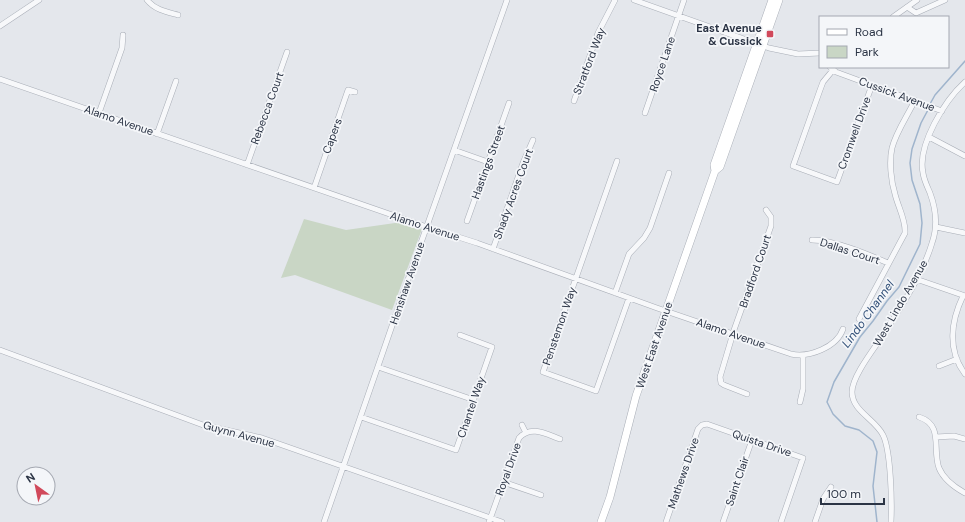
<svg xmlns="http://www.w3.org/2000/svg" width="965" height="522" font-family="'DM Sans',sans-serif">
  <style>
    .green { fill: #c9d6c5 }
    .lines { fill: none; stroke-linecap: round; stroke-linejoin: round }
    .stream { stroke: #9fb4cc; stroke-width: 1.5 }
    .minor-casing { stroke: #a9aeb7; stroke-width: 6 }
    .secondary-casing { stroke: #a9aeb7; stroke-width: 8 }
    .minor { stroke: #f7f8fa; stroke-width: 5 }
    .secondary { stroke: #fff; stroke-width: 7 }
    .poi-dot { fill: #d1495b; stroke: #f4f6f9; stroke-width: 1.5 }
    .labels { text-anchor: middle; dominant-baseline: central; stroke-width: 3.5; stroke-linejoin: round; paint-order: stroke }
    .poi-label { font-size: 11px; font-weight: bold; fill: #2b3445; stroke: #f4f6f9; text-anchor: end }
    .street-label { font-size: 11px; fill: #2b3445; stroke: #f4f6f9 }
    .water-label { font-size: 12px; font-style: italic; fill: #34527a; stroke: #f4f6f9 }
  </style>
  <rect width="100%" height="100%" fill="#e4e7ec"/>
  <path class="green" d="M 304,219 L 346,230 L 402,222 L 422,229 L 392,310 L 295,275 L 281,278 Z"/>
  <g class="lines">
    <path class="stream" d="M 930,104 L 935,95 L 965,61
      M 877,522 L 873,486 L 877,452 L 873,441 L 859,430 L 845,426 L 833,414 L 827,402 L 834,382 L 860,337 L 873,321 L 887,301 L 899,287 L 920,244 L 922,223 L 920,204 L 912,180 L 910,163 L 912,149 L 921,123 L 929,108"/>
    <g class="minor-casing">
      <path id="minor" d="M 147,0 C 155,10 167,12 178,15
        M 634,0 L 769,48 L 798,54 L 820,53
        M 907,7 L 916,13 L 945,0
        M 893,17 L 917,0
        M 0,26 L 39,0
        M 830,67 L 836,72 L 942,111
        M 833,70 L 823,82 L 820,90 L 793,166 L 837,182 L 872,85
        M 0,79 L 427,227 L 477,243 L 657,308 L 791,354 C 809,358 837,347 843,329
        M 574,101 L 598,33 L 615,0
        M 99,113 L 122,48 L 123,35
        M 645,113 L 684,0
        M 157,134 L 176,81
        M 929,137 L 965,156
        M 454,150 L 488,162
        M 617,161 L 543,372 L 596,391 L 629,298
        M 247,165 L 287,52
        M 314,188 L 348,90 L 355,92
        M 467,221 L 509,103
        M 936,227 L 965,233
        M 812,240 C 834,240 867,254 888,263
        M 493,249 L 523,163 L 533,140
        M 916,279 L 965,296
        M 615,293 L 629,254 L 644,238 L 650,228 L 669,173
        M 963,296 C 951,321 947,350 965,374
        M 859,319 L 905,233 C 906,220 898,207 895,194 C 891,181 889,162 892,148 C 896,132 908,115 915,100
        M 0,350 L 203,425 L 262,438 L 502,522
        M 939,366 L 957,359
        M 378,367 L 474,400
        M 747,394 L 724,385 L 721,383 L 720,377 L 734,330 L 771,226 L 771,217 L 766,210
        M 800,402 L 803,389 L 803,356
        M 361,417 L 456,450 L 492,347 L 460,335
        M 919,417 C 944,425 932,449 939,468 C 944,480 954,487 965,493
        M 522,425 L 526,433
        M 936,437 L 954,436 L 965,439
        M 503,482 L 541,495
        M 324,522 L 411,271 L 507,0
        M 489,522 L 519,438 C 531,425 546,434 560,439
        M 666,522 L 698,429 L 702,425 L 707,424 L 803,458 L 781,522
        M 723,522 L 752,440
        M 815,522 L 823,499 L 831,487
        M 891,522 C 892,503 891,451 883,435 C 875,419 852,411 852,392 C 852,375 878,344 887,329 C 904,302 923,273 932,243 C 938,226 936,209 930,193 C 927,186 924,180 923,173 C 917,145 945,100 965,82"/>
    </g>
    <g class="secondary-casing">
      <path id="secondary" d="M 715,171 L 714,165 L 772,0
        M 601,522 L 610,497 L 636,396 L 715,171 L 720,167 L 779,0"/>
    </g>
    <use href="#minor" class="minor"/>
    <use href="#secondary" class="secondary"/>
  </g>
  <rect class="poi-dot" x="766" y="30" width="8" height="8" rx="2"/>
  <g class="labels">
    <g class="poi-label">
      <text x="762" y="28">East Avenue<tspan x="762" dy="13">&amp; Cussick</tspan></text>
    </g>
    <g class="street-label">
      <text transform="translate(589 61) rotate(-69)">Stratford Way</text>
      <text transform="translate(662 64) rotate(-71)">Royce Lane</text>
      <text transform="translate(897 94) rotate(20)">Cussick Avenue</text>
      <text transform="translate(267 108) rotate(-70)">Rebecca Court</text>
      <text transform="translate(119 120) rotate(19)">Alamo Avenue</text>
      <text transform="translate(854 133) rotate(-70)">Cromwell Drive</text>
      <text transform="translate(332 136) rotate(-70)">Capers</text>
      <text transform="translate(488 162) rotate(-70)">Hastings Street</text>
      <text transform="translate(513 194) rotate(-70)">Shady Acres Court</text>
      <text transform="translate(425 226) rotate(18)">Alamo Avenue</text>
      <text transform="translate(850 251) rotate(18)">Dallas Court</text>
      <text transform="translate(755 271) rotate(-71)">Bradford Court</text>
      <text transform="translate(407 283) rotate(-71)">Henshaw Avenue</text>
      <text transform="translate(900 303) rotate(-60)">West Lindo Avenue</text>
      <text transform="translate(559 326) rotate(-71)">Penstemon Way</text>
      <text transform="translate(731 333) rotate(19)">Alamo Avenue</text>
      <text transform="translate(654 345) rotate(-71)">West East Avenue</text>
      <text transform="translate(471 407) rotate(-71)">Chantel Way</text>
      <text transform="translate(239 434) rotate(15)">Guynn Avenue</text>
      <text transform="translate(762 443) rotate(19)">Quista Drive</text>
      <text transform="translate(508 469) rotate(-70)">Royal Drive</text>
      <text transform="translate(683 473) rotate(-71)">Mathews Drive</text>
      <text transform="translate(737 481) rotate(-71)">Saint Clair</text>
    </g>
    <g class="water-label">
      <text transform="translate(868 314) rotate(-54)">Lindo Channel</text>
    </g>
  </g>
  <rect x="819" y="16" width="130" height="52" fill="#f4f6f9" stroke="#a4a8b1"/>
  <rect x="827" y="29" width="20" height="6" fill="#ffffff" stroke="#a4a8b1"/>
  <text x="855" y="36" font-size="12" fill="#2b3445">Road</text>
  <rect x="827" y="46" width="20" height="12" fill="#c9d6c5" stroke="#a4a8b1"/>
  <text x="855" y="56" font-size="12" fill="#2b3445">Park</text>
  <g transform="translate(36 486) rotate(327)"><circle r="19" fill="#f4f6f9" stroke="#a4a8b1"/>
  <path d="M0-3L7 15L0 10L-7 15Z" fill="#d1495b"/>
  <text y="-6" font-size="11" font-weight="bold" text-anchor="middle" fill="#2b3445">N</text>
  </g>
  <path d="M821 498v6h63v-6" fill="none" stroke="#2b3445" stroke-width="2"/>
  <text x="827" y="498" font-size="12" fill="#2b3445" stroke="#f4f6f9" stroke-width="3" paint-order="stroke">100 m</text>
</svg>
